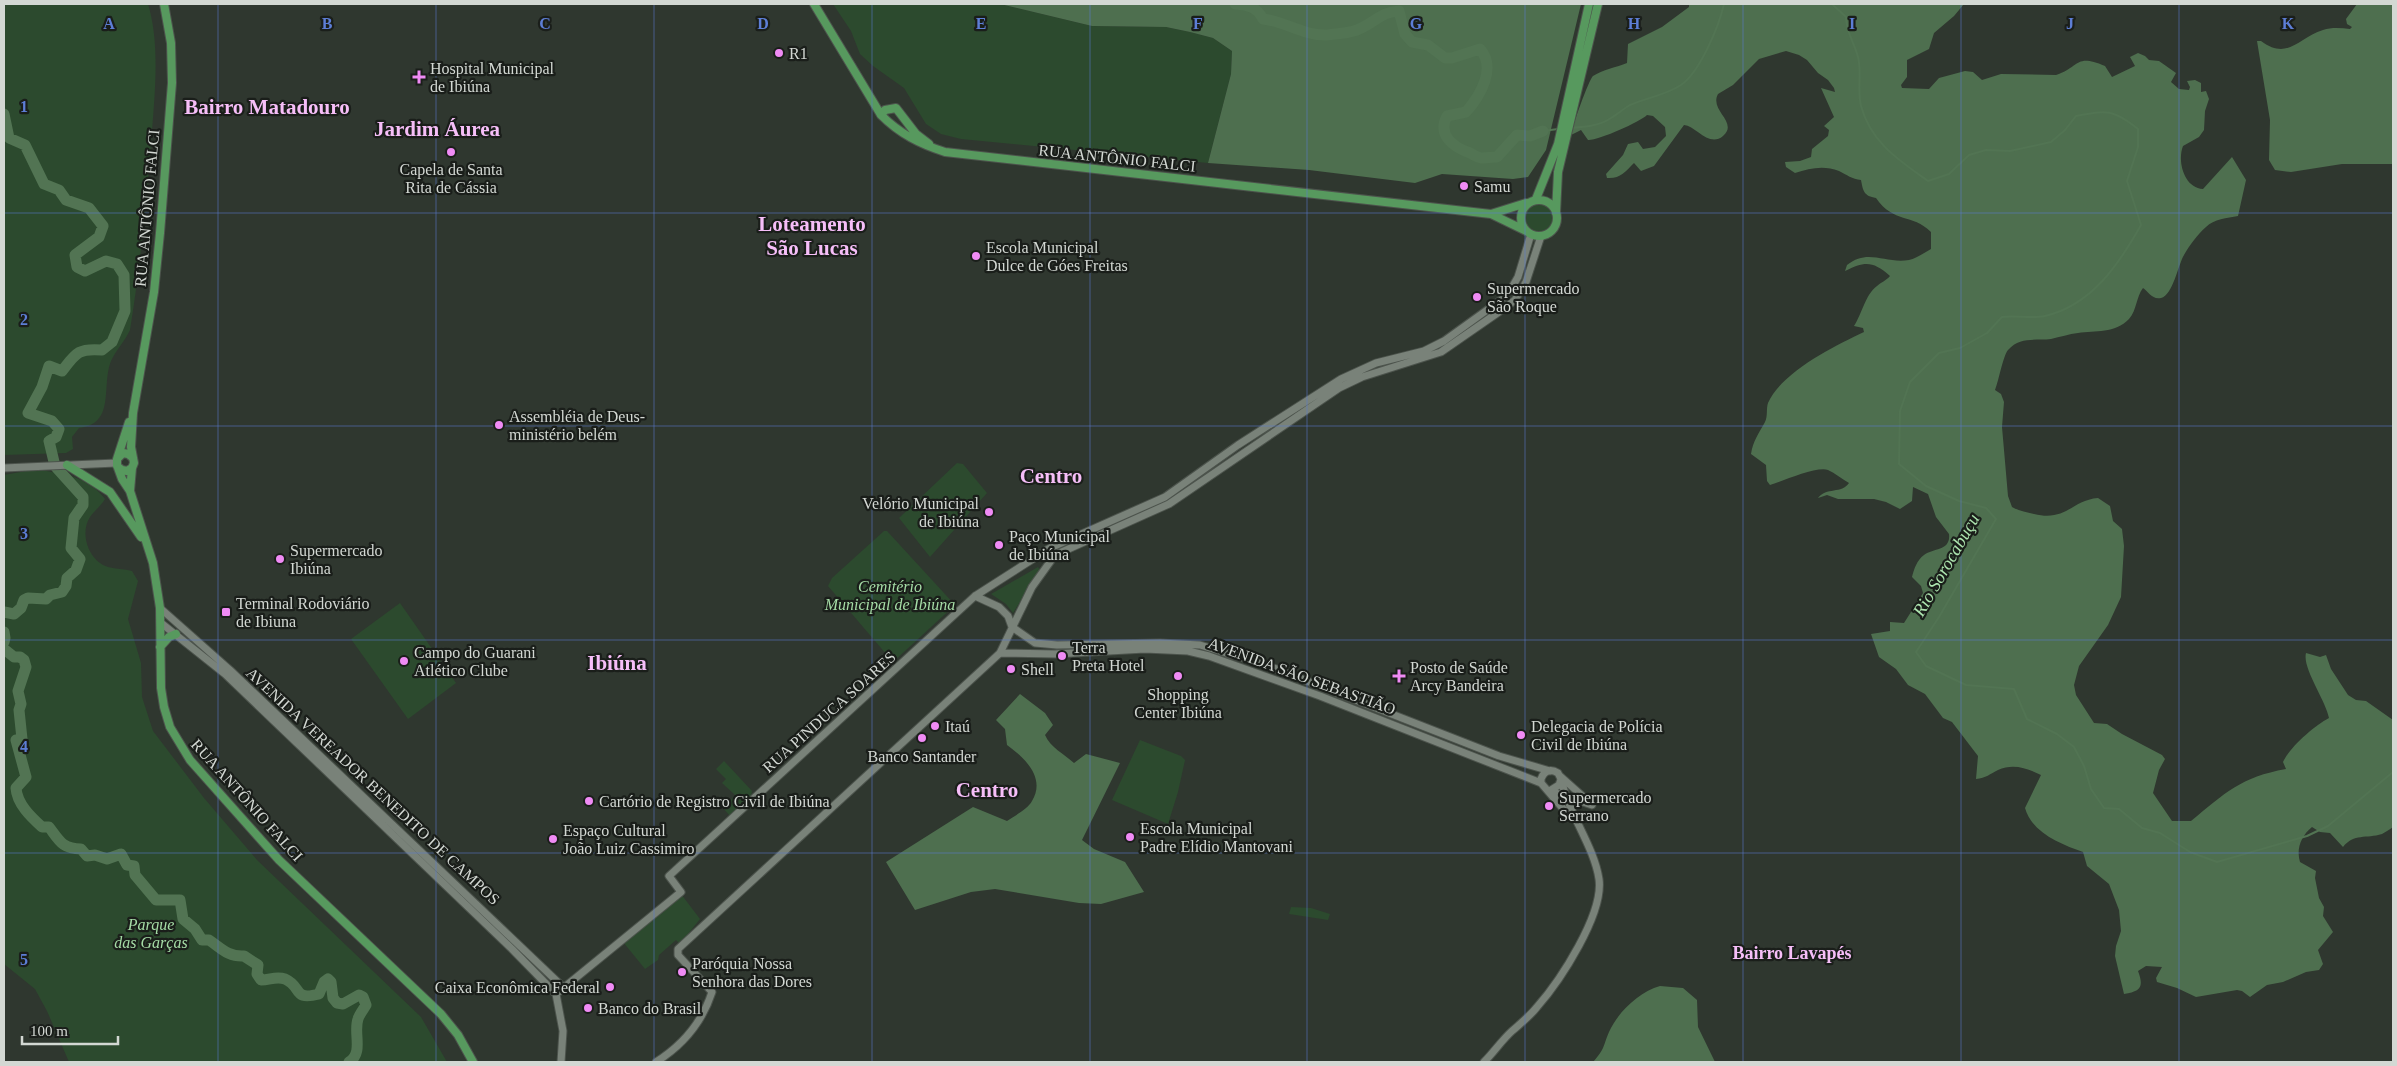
<svg xmlns="http://www.w3.org/2000/svg" width="2397" height="1066" font-family="Georgia,serif">
  <style>
    .green { fill: #2c4a2e }
    .forest { fill: #4e6f4f }
    .lines { fill: none; stroke-linecap: round; stroke-linejoin: round }
    .stream { stroke: #527453; stroke-width: 2 }
    .river { stroke: #527453; stroke-width: 11 }
    .secondary-casing { stroke: #4c534c; stroke-width: 9 }
    .primary-casing { stroke: #4c534c; stroke-width: 10 }
    .secondary { stroke: #798279; stroke-width: 7 }
    .primary { stroke: #57995e; stroke-width: 8 }
    .grid { fill: none; stroke: #5d7ed6; stroke-width: 1; stroke-opacity: 0.55 }
    .poi-dot { fill: #f08bf5; stroke: #1a1e1a; stroke-width: 2 }
    .labels { text-anchor: middle; dominant-baseline: central; stroke-width: 4.5; stroke-linejoin: round; paint-order: stroke }
    .poi-label { font-size: 16px; fill: #d3d8d3; stroke: #1a1e1a; text-anchor: start }
    .street-label { font-size: 16px; fill: #d3d8d3; stroke: #1a1e1a }
    .park-label { font-size: 16px; font-style: italic; fill: #a5dca6; stroke: #1a1e1a }
    .water-label { font-size: 18px; font-style: italic; fill: #ade5af; stroke: #1a1e1a }
    .neighbourhood-label { font-size: 18px; font-weight: bold; fill: #f6bef8; stroke: #1a1e1a }
    .district-label { font-size: 21px; font-weight: bold; fill: #f6bef8; stroke: #1a1e1a }
    .grid-label { font-size: 16px; text-anchor: middle; font-weight: bold; fill: #5d7ed6; stroke: #1a1e1a; stroke-width: 4.5; stroke-linejoin: round; paint-order: stroke }
  </style>
  <rect width="100%" height="100%" fill="#2f372f"/>
  <path class="green" d="M 4,4 L 148,4 C 161,46 154,101 151,144 C 146,207 140,268 130,330 C 125,341 116,350 111,361 C 101,386 116,424 79,428 L 72,437 L 73,449 L 66,453 L 4,455 Z
    M 833,4 L 1000,4 L 1092,26 L 1166,27 L 1190,32 L 1213,38 L 1232,51 L 1231,74 L 1208,163 L 961,139 L 941,134 L 926,124 L 904,88 L 873,66 L 860,54 L 851,31 Z
    M1525 217a14 14 0 1 1 28 0a14 14 0 1 1-28 0Z
    M 957,463 L 963,464 L 987,493 L 930,557 L 899,518 Z
    M 37,469 C 64,475 87,475 105,499 C 101,506 94,511 90,517 C 79,534 89,561 108,567 C 116,569 124,569 132,571 L 138,581 L 128,619 L 141,663 L 142,697 L 153,731 L 204,798 L 257,860 L 421,1017 L 447,1062 L 69,1062 L 47,1011 L 35,989 L 4,964 L 4,475 Z
    M 884,531 L 887,531 L 955,605 L 893,662 L 828,586 L 832,578 Z
    M 1038,567 L 1040,570 L 1013,613 L 1006,604 L 991,594 Z
    M 400,603 L 456,683 L 408,719 L 351,639 Z
    M 1140,740 L 1181,756 L 1185,760 L 1178,792 L 1168,824 L 1112,800 Z
    M 724,761 L 752,791 L 751,796 L 730,816 L 723,808 L 735,795 L 722,783 L 726,779 L 716,769 Z
    M 681,894 L 700,919 L 680,944 L 676,940 L 659,955 L 658,960 L 645,969 L 623,942 Z
    M 1291,907 L 1311,908 L 1330,914 L 1328,920 L 1289,914 Z"/>
  <path class="forest" d="M 1000,4 L 1581,4 L 1546,150 L 1528,177 L 1513,179 L 1442,174 L 1415,183 L 1309,170 L 1208,163 L 1231,74 L 1232,51 L 1213,38 L 1190,32 L 1166,27 L 1092,26 Z
    M 1689,4 L 1964,4 L 1954,16 L 1934,33 L 1929,49 L 1907,60 L 1907,77 L 1901,85 L 1902,88 L 1929,89 L 1939,78 L 1965,71 L 1973,72 L 1982,80 L 2001,74 L 2056,75 C 2080,67 2075,53 2105,66 L 2112,77 L 2135,66 L 2130,57 L 2138,53 L 2145,56 L 2149,60 L 2159,61 L 2176,73 L 2171,82 L 2179,89 L 2189,90 L 2190,87 L 2187,81 L 2195,80 L 2201,83 L 2201,92 L 2206,91 L 2209,99 L 2205,111 L 2204,130 L 2199,137 L 2183,146 C 2177,161 2184,188 2203,189 L 2232,157 L 2246,180 L 2238,216 C 2227,218 2214,219 2206,227 C 2198,234 2189,246 2184,255 C 2178,265 2173,295 2161,298 C 2152,300 2148,291 2143,288 C 2136,297 2137,310 2129,319 C 2115,334 2095,330 2078,333 C 2069,334 2060,337 2051,339 C 2036,341 2020,336 2008,350 C 2003,356 1999,380 1995,390 L 2001,394 L 2004,402 L 2002,427 L 2008,496 L 2012,507 C 2019,511 2026,512 2034,514 C 2066,522 2072,500 2098,498 L 2110,506 L 2113,521 L 2122,529 L 2124,546 L 2121,597 L 2108,625 L 2079,666 L 2074,685 L 2076,695 L 2094,723 L 2107,724 L 2122,734 L 2162,755 L 2165,759 L 2159,770 L 2153,793 L 2172,821 L 2191,821 C 2225,793 2241,777 2286,769 L 2283,762 C 2290,747 2314,726 2329,718 C 2326,701 2302,668 2306,653 L 2320,657 L 2326,655 L 2331,669 L 2348,695 L 2356,700 L 2366,701 L 2393,720 L 2393,827 C 2390,829 2386,832 2382,834 C 2366,839 2354,833 2343,847 L 2330,833 L 2320,832 L 2312,827 C 2301,836 2296,849 2300,862 L 2316,871 L 2315,878 L 2319,898 L 2324,907 L 2323,916 L 2333,932 L 2318,950 L 2323,964 L 2319,970 L 2306,972 L 2283,982 L 2267,985 L 2250,997 L 2242,991 L 2237,990 L 2196,997 L 2177,988 L 2157,982 L 2156,978 L 2162,967 L 2146,966 L 2138,971 C 2144,987 2141,991 2124,994 L 2115,956 L 2116,946 L 2121,931 L 2119,910 L 2109,884 L 2087,866 L 2083,852 C 2061,844 2032,833 2025,808 L 2041,775 C 2027,768 2013,763 1998,770 C 1990,774 1986,778 1976,779 L 1978,756 L 1952,722 L 1943,718 L 1925,694 L 1908,685 L 1896,669 L 1879,657 L 1871,634 L 1890,631 L 1890,622 L 1904,623 L 1923,593 L 1921,586 L 1912,577 C 1914,569 1917,560 1924,555 C 1934,548 1951,551 1949,534 L 1936,517 L 1928,494 L 1913,487 L 1912,501 L 1900,509 L 1886,502 L 1874,499 L 1838,499 L 1827,495 L 1818,498 C 1826,487 1842,494 1849,483 C 1842,479 1835,473 1828,470 C 1817,466 1783,481 1770,485 L 1767,481 L 1766,465 L 1751,454 C 1753,441 1759,433 1765,422 C 1768,416 1766,409 1768,403 C 1782,372 1834,346 1864,332 L 1863,328 L 1854,326 C 1862,314 1865,295 1877,286 C 1881,282 1886,281 1890,276 C 1873,261 1865,261 1845,271 L 1847,265 C 1868,248 1885,264 1909,260 C 1917,258 1924,253 1931,249 L 1931,232 C 1912,213 1894,224 1876,198 C 1864,196 1863,191 1861,180 C 1852,179 1847,175 1839,171 C 1824,165 1810,168 1795,173 L 1786,167 L 1785,162 L 1800,161 L 1811,157 L 1812,149 L 1828,136 L 1829,130 L 1824,126 L 1834,117 L 1821,88 L 1835,92 L 1834,88 L 1828,80 L 1818,73 L 1807,60 L 1799,55 L 1786,51 L 1759,59 L 1733,85 L 1718,94 C 1709,111 1739,122 1723,136 C 1709,148 1696,126 1684,125 L 1654,166 L 1641,171 L 1634,163 C 1625,172 1620,179 1607,178 L 1606,174 L 1623,155 L 1628,144 L 1638,142 L 1643,149 L 1655,147 L 1666,136 L 1665,127 L 1653,116 L 1647,115 C 1640,122 1597,141 1588,140 L 1581,130 L 1571,135 C 1571,129 1589,79 1593,76 C 1602,70 1617,67 1627,63 L 1628,44 L 1662,27 L 1689,7 Z
    M 2357,4 L 2393,4 L 2393,164 L 2342,164 L 2291,172 L 2275,170 L 2269,160 L 2270,120 L 2257,41 L 2261,41 C 2288,61 2298,38 2323,30 C 2332,27 2341,28 2350,29 L 2352,27 L 2347,24 L 2346,19 Z
    M 1020,694 L 1045,713 L 1053,725 L 1045,735 C 1050,747 1064,754 1074,763 L 1086,754 L 1120,763 L 1082,840 L 1094,849 L 1125,862 L 1144,892 L 1101,904 L 1079,903 L 995,889 L 971,892 L 915,910 L 886,862 L 973,807 L 1007,821 C 1014,816 1028,809 1032,801 C 1046,778 1025,758 1007,745 L 1005,729 L 996,720 Z
    M 1660,986 L 1683,988 L 1697,1000 L 1698,1027 L 1715,1062 L 1593,1062 C 1605,1049 1603,1046 1609,1032 C 1618,1012 1639,992 1660,986 Z"/>
  <g class="lines">
    <path class="stream" d="M 1832,4 L 1846,17 C 1846,32 1854,42 1858,57 C 1862,72 1857,90 1861,106 C 1871,143 1900,161 1928,181 L 1949,174 L 1969,155 L 1986,150 L 2010,151 L 2051,142 L 2065,130 L 2076,116 C 2107,110 2113,109 2138,129 L 2138,147 L 2127,181 L 2141,225 C 2119,264 2092,305 2045,316 C 2031,319 2016,315 2002,317 L 1987,333 L 1960,348 L 1939,353 L 1910,382 L 1900,411 L 1899,464 L 1926,486 L 1959,501 L 1986,508 L 1996,519 L 1939,617 L 1916,652 L 1926,666 L 1966,685 L 2014,689 L 2027,719 L 2057,734 L 2074,747 L 2084,766 L 2091,789 L 2104,808 L 2119,809 L 2142,828 L 2160,833 L 2190,852 L 2217,862 L 2307,836 L 2328,826 L 2393,772
      M 1570,128 C 1584,127 1600,126 1611,118 C 1618,114 1623,109 1630,105 C 1646,98 1666,95 1681,85 C 1700,72 1719,26 1724,4
      M 1543,131 L 1558,129"/>
    <path class="river" d="M 1235,4 C 1248,5 1257,7 1263,19 C 1284,21 1304,36 1327,35 C 1336,34 1349,33 1357,30 C 1375,23 1380,12 1399,11 L 1405,34 L 1412,42 L 1428,45 L 1445,58 L 1452,58 L 1480,49 C 1497,68 1480,96 1466,112 L 1447,116 C 1437,135 1453,147 1470,153 C 1474,155 1477,157 1481,158 C 1486,158 1492,157 1497,157 L 1517,135 L 1530,136 L 1543,131
      M 4,114 L 9,138 L 25,145 L 44,184 L 59,190 L 66,200 L 89,208 L 103,226 L 99,237 L 75,255 L 77,267 L 85,271 L 106,261 L 117,264 L 124,275 L 125,311 L 112,342 L 102,350 C 78,348 76,353 62,371 L 49,366 L 42,387 L 28,413 L 52,421 L 59,429 L 56,437 L 49,441 L 55,466 L 83,497 L 83,505 L 74,518 L 71,548 L 80,559 L 76,570 L 67,578 L 66,586 L 62,592 L 50,595 L 46,599 L 28,598 L 24,600 L 21,608 L 14,614 L 4,612
      M 4,632 L 5,638 L 4,642
      M 4,649 L 14,657 L 20,657 L 24,660 L 26,667 L 18,691 L 21,704 L 19,710 L 22,739 L 16,740 L 26,777 L 16,788 C 17,804 31,817 42,827 L 49,827 C 59,840 62,849 81,849 L 87,856 L 95,855 L 107,859 L 121,854 L 127,865 L 134,866 L 135,875 L 156,900 L 180,900 L 183,919 L 195,929 L 202,940 L 209,940 C 221,948 228,957 244,956 L 258,965 L 257,974 L 261,980 C 270,980 276,976 285,979 C 303,987 292,1001 319,994 L 324,982 L 328,979 L 331,982 L 333,998 L 337,1003 L 343,1004 L 359,995 L 363,997 L 366,1005 C 363,1010 359,1015 358,1019 C 353,1033 364,1053 349,1062"/>
    <g class="secondary-casing">
      <path id="secondary" d="M 4,468 L 116,463
        M 975,596 L 999,607 L 1008,616 L 1012,627 L 1035,643 L 1057,645 L 1160,643 L 1200,645 L 1266,665 L 1499,756 L 1550,771
        M 160,608 L 230,670 L 563,987
        M 161,623 L 225,674 L 512,949 L 556,994
        M 1000,653 L 1055,654 L 1145,649 L 1188,651 L 1209,656 L 1320,696 L 1541,783
        M 1560,776 L 1588,801
        M 1547,790 L 1571,818
        M 1551,790 L 1559,785 L 1561,779 L 1558,773 C 1550,768 1544,771 1541,779 L 1541,783 L 1547,790 L 1592,805
        M 556,994 L 681,892 L 669,876 L 975,596 L 1050,548 L 1165,497 L 1238,445 L 1341,379 L 1376,363 L 1424,351 L 1444,341 L 1501,300 L 1511,289 L 1518,277 L 1531,234
        M 556,994 L 563,1031 L 561,1062
        M 656,1062 C 683,1045 702,1023 712,992 L 678,955 L 678,949 L 1000,653 L 1032,587 L 1055,555 L 1169,504 L 1339,388 L 1362,377 L 1441,352 L 1506,307 L 1515,300 L 1526,282 L 1541,236
        M 1484,1062 C 1494,1052 1502,1040 1512,1031 C 1521,1023 1530,1016 1537,1007 C 1560,981 1604,914 1599,879 C 1594,846 1568,813 1561,779"/>
    </g>
    <g class="primary-casing">
      <path id="primary" d="M 814,4 L 881,115 C 900,134 920,144 945,152 L 1491,214 L 1526,231
        M 881,115 L 885,110 L 896,108 L 916,134 L 929,144
        M 1536,199 L 1558,144 L 1589,4
        M1521 218a18 18 0 1 1 36 0a18 18 0 1 1-36 0Z
        M 1556,213 L 1558,172 L 1598,4
        M 1491,214 L 1526,203
        M 133,458 L 128,454 L 123,453 L 117,459 L 117,466 L 122,470 L 127,471 L 132,468 L 134,463 L 131,447 L 133,413 L 154,292 L 160,233 L 172,83 L 171,43 L 164,4
        M 117,459 L 129,422
        M 67,465 L 110,492 L 141,537
        M 118,468 L 122,479 L 130,491 L 153,563 L 160,608 L 161,688 L 164,707 L 170,727 L 190,760 L 279,860 L 441,1014 L 458,1035 L 473,1062
        M 130,491 L 132,468
        M 160,647 L 169,637 L 176,634"/>
    </g>
    <use href="#secondary" class="secondary"/>
    <use href="#primary" class="primary"/>
  </g>
  <path class="grid" d="M 218,4 L 218,1062M 436,4 L 436,1062M 654,4 L 654,1062M 872,4 L 872,1062M 1090,4 L 1090,1062M 1307,4 L 1307,1062M 1525,4 L 1525,1062M 1743,4 L 1743,1062M 1961,4 L 1961,1062M 2179,4 L 2179,1062M 4,213 L 2393,213M 4,426 L 2393,426M 4,640 L 2393,640M 4,853 L 2393,853"/>
  <g class="poi-dot">
    <circle cx="779" cy="53" r="5"/>
    <path d="M416.5 69.5h5v5h5v5h-5v5h-5v-5h-5v-5h5z"/>
    <circle cx="451" cy="152" r="5"/>
    <circle cx="1464" cy="186" r="5"/>
    <circle cx="976" cy="256" r="5"/>
    <circle cx="1477" cy="297" r="5"/>
    <circle cx="499" cy="425" r="5"/>
    <circle cx="989" cy="512" r="5"/>
    <circle cx="999" cy="545" r="5"/>
    <circle cx="280" cy="559" r="5"/>
    <rect x="221" y="607" width="10" height="10" rx="2.5"/>
    <circle cx="1062" cy="656" r="5"/>
    <circle cx="404" cy="661" r="5"/>
    <circle cx="1011" cy="669" r="5"/>
    <circle cx="1178" cy="676" r="5"/>
    <path d="M1396.5 668.5h5v5h5v5h-5v5h-5v-5h-5v-5h5z"/>
    <circle cx="935" cy="726" r="5"/>
    <circle cx="1521" cy="735" r="5"/>
    <circle cx="922" cy="738" r="5"/>
    <circle cx="589" cy="801" r="5"/>
    <circle cx="1549" cy="806" r="5"/>
    <circle cx="1130" cy="837" r="5"/>
    <circle cx="553" cy="839" r="5"/>
    <circle cx="682" cy="972" r="5"/>
    <circle cx="610" cy="987" r="5"/>
    <circle cx="588" cy="1008" r="5"/>
  </g>
  <g class="labels">
    <g class="poi-label">
      <text x="789" y="53">R1</text>
      <text x="430" y="68">Hospital Municipal<tspan x="430" dy="18">de Ibiúna</tspan></text>
      <text x="451" y="169" text-anchor="middle">Capela de Santa<tspan x="451" dy="18">Rita de Cássia</tspan></text>
      <text x="1474" y="186">Samu</text>
      <text x="986" y="247">Escola Municipal<tspan x="986" dy="18">Dulce de Góes Freitas</tspan></text>
      <text x="1487" y="288">Supermercado<tspan x="1487" dy="18">São Roque</tspan></text>
      <text x="509" y="416">Assembléia de Deus-<tspan x="509" dy="18">ministério belém</tspan></text>
      <text x="979" y="503" text-anchor="end">Velório Municipal<tspan x="979" dy="18">de Ibiúna</tspan></text>
      <text x="1009" y="536">Paço Municipal<tspan x="1009" dy="18">de Ibiúna</tspan></text>
      <text x="290" y="550">Supermercado<tspan x="290" dy="18">Ibiúna</tspan></text>
      <text x="236" y="603">Terminal Rodoviário<tspan x="236" dy="18">de Ibiuna</tspan></text>
      <text x="1072" y="647">Terra<tspan x="1072" dy="18">Preta Hotel</tspan></text>
      <text x="414" y="652">Campo do Guarani<tspan x="414" dy="18">Atlético Clube</tspan></text>
      <text x="1410" y="667">Posto de Saúde<tspan x="1410" dy="18">Arcy Bandeira</tspan></text>
      <text x="1021" y="669">Shell</text>
      <text x="1178" y="694" text-anchor="middle">Shopping<tspan x="1178" dy="18">Center Ibiúna</tspan></text>
      <text x="945" y="726">Itaú</text>
      <text x="1531" y="726">Delegacia de Polícia<tspan x="1531" dy="18">Civil de Ibiúna</tspan></text>
      <text x="922" y="756" text-anchor="middle">Banco Santander</text>
      <text x="1559" y="797">Supermercado<tspan x="1559" dy="18">Serrano</tspan></text>
      <text x="599" y="801">Cartório de Registro Civil de Ibiúna</text>
      <text x="1140" y="828">Escola Municipal<tspan x="1140" dy="18">Padre Elídio Mantovani</tspan></text>
      <text x="563" y="830">Espaço Cultural<tspan x="563" dy="18">João Luiz Cassimiro</tspan></text>
      <text x="692" y="963">Paróquia Nossa<tspan x="692" dy="18">Senhora das Dores</tspan></text>
      <text x="600" y="987" text-anchor="end">Caixa Econômica Federal</text>
      <text x="598" y="1008">Banco do Brasil</text>
    </g>
    <g class="street-label">
      <text transform="translate(1117 158) rotate(6)">RUA ANTÔNIO FALCI</text>
      <text transform="translate(147 208) rotate(-85)">RUA ANTÔNIO FALCI</text>
      <text transform="translate(1302 676) rotate(20)">AVENIDA SÃO SEBASTIÃO</text>
      <text transform="translate(829 712) rotate(-42)">RUA PINDUCA SOARES</text>
      <text transform="translate(373 786) rotate(43)">AVENIDA VEREADOR BENEDITO DE CAMPOS</text>
      <text transform="translate(247 800) rotate(48)">RUA ANTÔNIO FALCI</text>
    </g>
    <g class="park-label">
      <text x="890" y="586">Cemitério<tspan x="890" dy="18">Municipal de Ibiúna</tspan></text>
      <text x="151" y="924">Parque<tspan x="151" dy="18">das Garças</tspan></text>
    </g>
    <g class="water-label">
      <text transform="translate(1946 565) rotate(-60)">Rio Sorocabuçu</text>
    </g>
    <g class="neighbourhood-label">
      <text x="1792" y="953">Bairro Lavapés</text>
    </g>
    <g class="district-label">
      <text x="267" y="107">Bairro Matadouro</text>
      <text x="437" y="129">Jardim Áurea</text>
      <text x="812" y="224">Loteamento<tspan x="812" dy="24">São Lucas</tspan></text>
      <text x="1051" y="476">Centro</text>
      <text x="617" y="663">Ibiúna</text>
      <text x="987" y="790">Centro</text>
    </g>
  </g>
  <g class="grid-label">
    <text x="109" y="29">A</text>
    <text x="327" y="29">B</text>
    <text x="545" y="29">C</text>
    <text x="763" y="29">D</text>
    <text x="981" y="29">E</text>
    <text x="1198" y="29">F</text>
    <text x="1416" y="29">G</text>
    <text x="1634" y="29">H</text>
    <text x="1852" y="29">I</text>
    <text x="2070" y="29">J</text>
    <text x="2288" y="29">K</text>
    <text x="24" y="112">1</text>
    <text x="24" y="325">2</text>
    <text x="24" y="539">3</text>
    <text x="24" y="752">4</text>
    <text x="24" y="965">5</text>
  </g>
  <rect width="2397" height="1066" fill="none" stroke="#d3d8d3" stroke-width="10"/>
  <path d="M22 1036v8h96v-8" fill="none" stroke="#d3d8d3" stroke-width="2.5"/>
  <text x="30" y="1036" font-size="15" fill="#d3d8d3" stroke="#1a1e1a" stroke-width="4" paint-order="stroke">100 m</text>
</svg>
